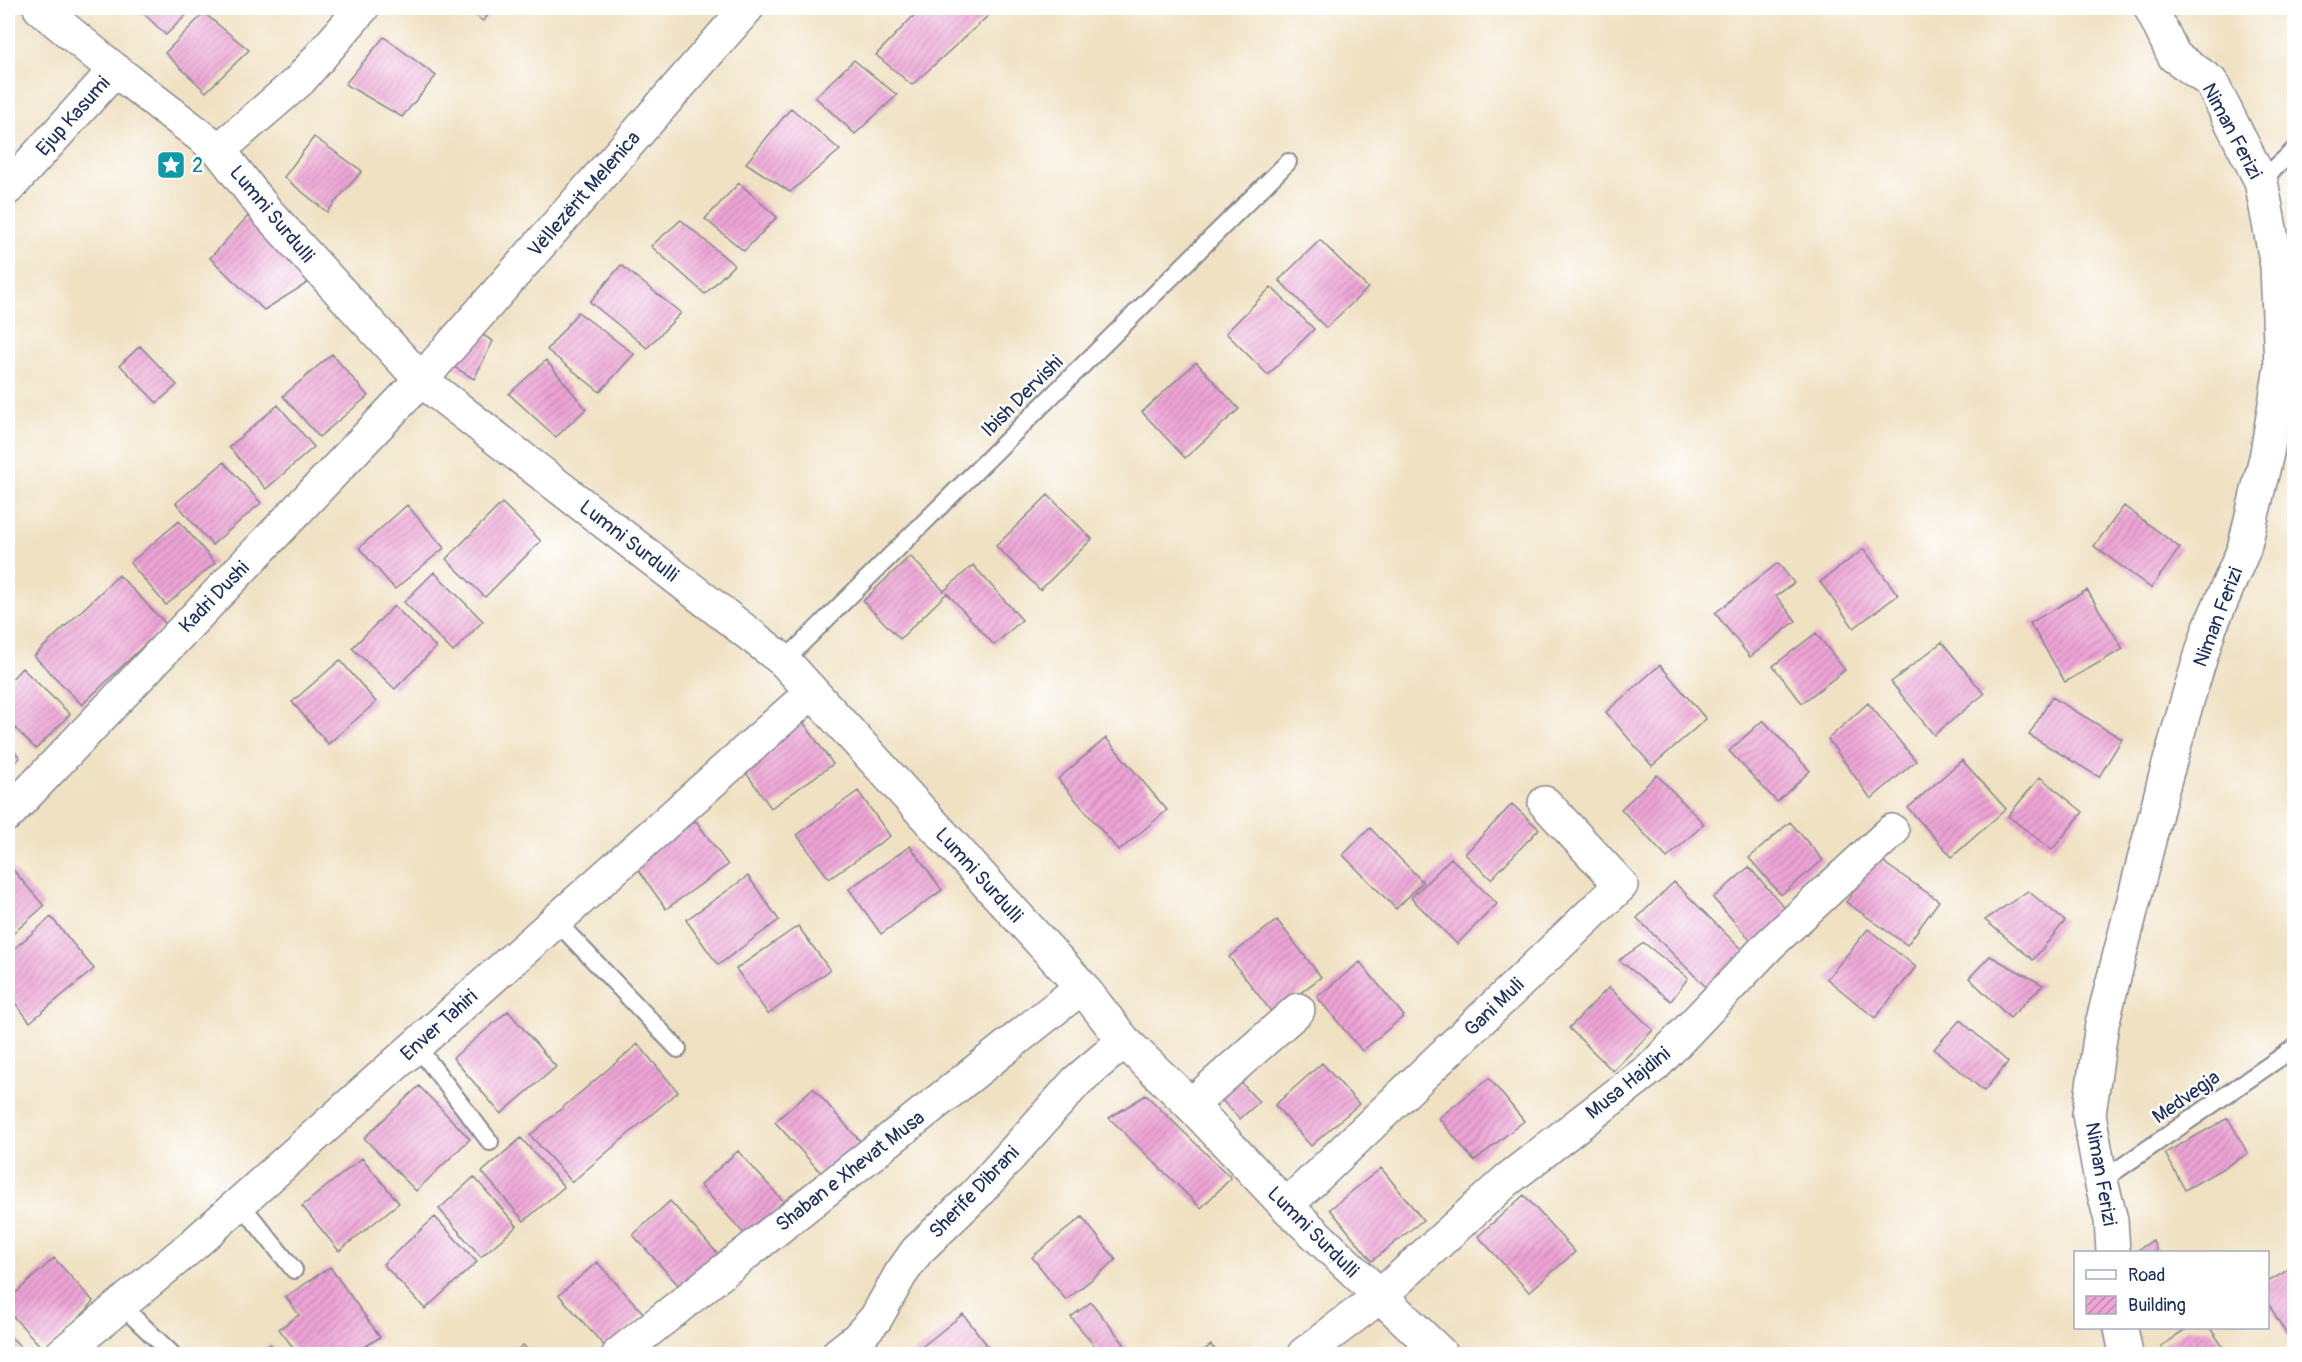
<svg xmlns="http://www.w3.org/2000/svg" width="2302" height="1362" font-family="Pangolin,sans-serif">
  <style>
    .building { fill: url(#building-hatch) }
    .lines { fill: none; stroke-linecap: round; stroke-linejoin: round }
    .service-casing { stroke: #868890; stroke-width: 20 }
    .minor-casing { stroke: #868890; stroke-width: 36 }
    .tertiary-casing { stroke: #868890; stroke-width: 36 }
    .service { stroke: #fff; stroke-width: 16 }
    .minor { stroke: #fff; stroke-width: 33 }
    .tertiary { stroke: #fff; stroke-width: 33 }
    .labels { text-anchor: middle; dominant-baseline: central; stroke-width: 5; stroke-linejoin: round; paint-order: stroke }
    .street-label { font-size: 20px; fill: #1b2f5e; stroke: #fff }
    .culture-label { font-size: 20px; fill: #0d838f; stroke: #fff; text-anchor: start }
  </style>
  <defs>
    <pattern id="building-hatch" width="6" height="6" patternUnits="userSpaceOnUse" patternTransform="scale(1.5)"><rect width="6" height="6" fill="#eea4d5"/><path d="M-1 1l2-2M0 6l6-6M5 7l2-2" fill="none" stroke="#c086b0"/></pattern>
  </defs>
  <rect width="100%" height="100%" fill="#fff"/>
  <filter id="ink" filterUnits="userSpaceOnUse"><feTurbulence type="fractalNoise" baseFrequency=".0167" numOctaves="2"/><feDisplacementMap in="SourceGraphic" scale="12" xChannelSelector="R" yChannelSelector="G"/><feConvolveMatrix kernelMatrix="1 2 1 2 8 2 1 2 1" color-interpolation-filters="sRGB"/></filter>
  <filter id="wash" filterUnits="userSpaceOnUse"><feTurbulence type="fractalNoise" baseFrequency=".008" numOctaves="4" result="noise"/><feDisplacementMap in="SourceGraphic" scale="24" xChannelSelector="R" yChannelSelector="G"/><feGaussianBlur stdDeviation="1.35" result="paint"/><feColorMatrix in="noise" values="0 0 0 0 0 0 0 0 0 0 0 0 0 0 0 0 0 1.4 0 .05"/><feComposite in="paint" operator="in"/></filter>
  <g filter="url(#wash)">
    <rect width="100%" height="100%" fill="#f0e1c2"/>
    <g id="blocks">
      <path class="building" d="M 138,8 L 193,8 L 166,35 Z
        M 465,8 L 494,8 L 483,21 Z
        M 921,8 L 980,8 L 989,15 L 912,85 L 876,55 Z
        M 204,13 L 249,50 L 206,92 L 165,53 Z
        M 384,37 L 436,76 L 402,117 L 345,84 Z
        M 854,60 L 897,95 L 855,134 L 815,97 Z
        M 791,108 L 840,150 L 790,192 L 746,163 Z
        M 314,137 L 362,171 L 327,212 L 284,177 Z
        M 739,183 L 777,217 L 744,251 L 705,219 Z
        M 248,216 L 312,280 L 264,310 L 210,258 Z
        M 681,220 L 734,265 L 705,294 L 651,246 Z
        M 1320,240 L 1368,288 L 1326,328 L 1279,280 Z
        M 621,265 L 681,313 L 647,348 L 590,302 Z
        M 1271,287 L 1314,329 L 1268,375 L 1226,333 Z
        M 578,312 L 634,354 L 600,392 L 547,350 Z
        M 478,332 L 493,341 L 474,379 L 454,367 Z
        M 140,346 L 177,385 L 157,403 L 120,365 Z
        M 332,354 L 368,396 L 319,437 L 283,396 Z
        M 546,360 L 586,409 L 556,437 L 509,394 Z
        M 1196,362 L 1239,409 L 1185,458 L 1142,412 Z
        M 278,405 L 314,447 L 266,489 L 229,447 Z
        M 224,462 L 261,503 L 212,545 L 176,503 Z
        M 1048,495 L 1092,539 L 1040,590 L 996,546 Z
        M 502,503 L 541,541 L 485,597 L 446,559 Z
        M 407,505 L 444,548 L 395,589 L 359,548 Z
        M 2124,506 L 2180,548 L 2151,588 L 2094,546 Z
        M 179,521 L 215,563 L 166,605 L 130,563 Z
        M 1864,549 L 1898,595 L 1854,628 L 1820,582 Z
        M 910,556 L 944,591 L 973,565 L 1022,620 L 994,645 L 947,593 L 900,639 L 863,601 Z
        M 1778,563 L 1794,583 L 1776,596 L 1796,621 L 1750,657 L 1715,613 Z
        M 434,572 L 483,621 L 453,652 L 404,602 Z
        M 119,575 L 166,624 L 82,705 L 34,656 Z
        M 2087,590 L 2123,649 L 2065,682 L 2030,623 Z
        M 394,606 L 436,647 L 395,689 L 352,648 Z
        M 1816,633 L 1845,670 L 1802,703 L 1773,666 Z
        M 1942,642 L 1984,694 L 1934,735 L 1891,682 Z
        M 340,660 L 376,702 L 328,744 L 292,702 Z
        M 1660,665 L 1706,719 L 1652,766 L 1606,712 Z
        M 22,668 L 70,714 L 36,749 L 8,721 L 8,683 Z
        M 2052,697 L 2122,739 L 2099,777 L 2029,735 Z
        M 1868,703 L 1916,761 L 1871,799 L 1828,739 Z
        M 801,719 L 833,764 L 771,808 L 739,763 Z
        M 1763,720 L 1810,771 L 1777,802 L 1729,751 Z
        M 1106,738 L 1167,810 L 1119,851 L 1058,779 Z
        M 8,744 L 20,758 L 8,769 Z
        M 1962,760 L 2006,809 L 1952,857 L 1908,808 Z
        M 1657,775 L 1704,824 L 1667,858 L 1621,809 Z
        M 2040,777 L 2083,812 L 2052,850 L 2008,816 Z
        M 858,791 L 890,836 L 829,879 L 797,835 Z
        M 1512,804 L 1539,829 L 1491,879 L 1465,854 Z
        M 696,821 L 728,865 L 666,909 L 634,864 Z
        M 1790,822 L 1823,860 L 1781,895 L 1749,858 Z
        M 1370,828 L 1423,882 L 1396,909 L 1343,855 Z
        M 910,846 L 942,890 L 881,934 L 849,889 Z
        M 1451,858 L 1497,904 L 1457,944 L 1411,898 Z
        M 1877,858 L 1939,901 L 1907,945 L 1846,902 Z
        M 8,864 L 44,906 L 8,938 Z
        M 1749,867 L 1791,915 L 1755,945 L 1713,898 Z
        M 748,876 L 779,920 L 718,965 L 686,920 Z
        M 1674,882 L 1744,952 L 1707,988 L 1637,918 Z
        M 2028,891 L 2065,921 L 2033,960 L 1985,920 Z
        M 51,917 L 94,969 L 30,1022 L 8,994 L 8,954 Z
        M 1277,920 L 1321,977 L 1273,1014 L 1229,957 Z
        M 798,926 L 830,970 L 768,1014 L 736,969 Z
        M 1868,929 L 1916,967 L 1875,1018 L 1827,979 Z
        M 1644,943 L 1688,978 L 1671,1001 L 1619,960 Z
        M 1990,956 L 2043,985 L 2010,1018 L 1969,978 Z
        M 1360,962 L 1404,1016 L 1362,1051 L 1317,997 Z
        M 1609,987 L 1653,1030 L 1613,1071 L 1569,1028 Z
        M 508,1011 L 556,1067 L 501,1114 L 453,1058 Z
        M 1960,1020 L 2008,1062 L 1984,1091 L 1934,1049 Z
        M 638,1044 L 678,1092 L 572,1182 L 530,1135 Z
        M 1322,1063 L 1359,1104 L 1311,1146 L 1275,1105 Z
        M 1236,1077 L 1259,1102 L 1240,1119 L 1217,1095 Z
        M 1489,1078 L 1524,1121 L 1474,1161 L 1439,1118 Z
        M 419,1086 L 470,1139 L 416,1191 L 364,1138 Z
        M 813,1088 L 860,1141 L 822,1174 L 775,1122 Z
        M 1146,1095 L 1231,1178 L 1201,1208 L 1109,1118 Z
        M 2228,1118 L 2248,1154 L 2185,1190 L 2165,1153 Z
        M 521,1138 L 564,1187 L 524,1221 L 482,1172 Z
        M 738,1151 L 785,1203 L 747,1237 L 700,1185 Z
        M 362,1158 L 399,1203 L 339,1251 L 302,1206 Z
        M 1381,1168 L 1423,1220 L 1372,1261 L 1330,1209 Z
        M 474,1177 L 517,1226 L 481,1257 L 439,1209 Z
        M 1524,1195 L 1575,1252 L 1529,1292 L 1478,1236 Z
        M 670,1201 L 718,1254 L 680,1287 L 633,1235 Z
        M 435,1217 L 477,1262 L 425,1309 L 383,1264 Z
        M 1082,1217 L 1116,1260 L 1066,1300 L 1032,1257 Z
        M 2153,1240 L 2157,1252 L 2135,1252 Z
        M 54,1258 L 93,1301 L 87,1310 L 44,1350 L 8,1311 L 8,1300 Z
        M 597,1262 L 644,1314 L 606,1348 L 559,1295 Z
        M 2294,1266 L 2294,1331 L 2288,1337 L 2268,1303 L 2268,1282 Z
        M 330,1267 L 380,1337 L 354,1354 L 298,1354 L 279,1329 L 299,1315 L 286,1297 Z
        M 1091,1302 L 1132,1354 L 1101,1354 L 1071,1317 Z
        M 963,1314 L 994,1354 L 913,1354 Z
        M 2189,1328 L 2210,1328 L 2228,1354 L 2166,1354 L 2161,1346 Z
        M 8,1334 L 21,1347 L 13,1354 L 8,1354 Z
        M 270,1344 L 279,1354 L 258,1354 Z
        M 523,1345 L 531,1354 L 512,1354 Z
        M 1211,1345 L 1218,1354 L 1199,1354 Z"/>
    </g>
  </g>
  <g filter="url(#ink)">
    <use href="#blocks" fill-opacity="0" stroke="#868890" stroke-width="1.5"/>
    <g class="lines">
      <g class="service-casing">
        <path id="service" d="M 2261,181 L 2294,150
          M 784,661 L 1288,162
          M 556,921 L 678,1049
          M 416,1045 L 490,1142
          M 2101,1181 L 2294,1048
          M 240,1203 L 294,1270
          M 121,1305 L 172,1354"/>
      </g>
      <g class="minor-casing">
        <path id="minor" d="M 219,150 L 300,80 L 362,8
          M 8,188 L 115,70
          M 8,814 L 421,380 L 747,8
          M 1191,1105 L 1298,1010
          M 1286,1206 L 1621,885 L 1545,803
          M 2113,1252 L 2111,1220 L 2101,1181 L 2089,1114 L 2102,1024 L 2164,782 L 2188,698 L 2210,627 L 2244,549 L 2267,453 L 2281,367 L 2277,266 L 2261,181 L 2211,82 L 2174,56 L 2151,8
          M 2121,1328 L 2126,1354
          M 62,1354 L 194,1244 L 812,692
          M 619,1354 L 1082,987
          M 838,1354 L 857,1339 L 876,1318 L 900,1275 L 917,1251 L 977,1193 L 1077,1081 L 1124,1041
          M 1304,1354 L 1379,1297 L 1507,1180 L 1655,1065 L 1769,945 L 1892,831"/>
      </g>
      <g class="tertiary-casing">
        <path id="tertiary" d="M 40,8 L 115,70 L 219,150 L 267,212 L 421,380 L 784,661 L 1082,987 L 1124,1041 L 1191,1105 L 1286,1206 L 1441,1354"/>
      </g>
      <use href="#service" class="service"/>
      <use href="#minor" class="minor"/>
      <use href="#tertiary" class="tertiary"/>
    </g>
  </g>
  <defs>
    <g id="sight-square" transform="scale(1.5)"><rect x="-9" y="-9" width="18" height="18" rx="4" fill="#0f9aa8" stroke="#fff"/><path d="M0-6L1.8-2.2L6-1.7L2.9 1.2L3.7 5.4L0 3.3L-3.7 5.4L-2.9 1.2L-6-1.7L-1.8-2.2Z" fill="#fff"/></g>
  </defs>
  <g fill-rule="evenodd">
    <use href="#sight-square" x="171" y="165"/>
  </g>
  <g class="labels">
    <g class="street-label">
      <text transform="translate(73 116) rotate(-48)">Ejup Kasumi</text>
      <text transform="translate(2232 131) rotate(62)">Niman Ferizi</text>
      <text transform="translate(584 194) rotate(-49)">Vëllezërit Melenica</text>
      <text transform="translate(272 214) rotate(50)">Lumni Surdulli</text>
      <text transform="translate(1022 396) rotate(-45)">Ibish Dervishi</text>
      <text transform="translate(629 541) rotate(38)">Lumni Surdulli</text>
      <text transform="translate(214 597) rotate(-46)">Kadri Dushi</text>
      <text transform="translate(2218 617) rotate(-69)">Niman Ferizi</text>
      <text transform="translate(979 875) rotate(48)">Lumni Surdulli</text>
      <text transform="translate(1494 1007) rotate(-44)">Gani Muli</text>
      <text transform="translate(439 1025) rotate(-42)">Enver Tahiri</text>
      <text transform="translate(1628 1083) rotate(-39)">Musa Hajdini</text>
      <text transform="translate(2186 1097) rotate(-35)">Medvegja</text>
      <text transform="translate(850 1171) rotate(-38)">Shaban e Xhevat Musa</text>
      <text transform="translate(2101 1174) rotate(80)">Niman Ferizi</text>
      <text transform="translate(974 1192) rotate(-46)">Sherife Dibrani</text>
      <text transform="translate(1313 1232) rotate(45)">Lumni Surdulli</text>
    </g>
    <g class="culture-label">
      <text x="192" y="165">2</text>
    </g>
  </g>
  <rect width="2302" height="1362" fill="none" stroke="#fff" stroke-width="30"/>
  <rect x="2074" y="1251" width="195" height="78" fill="#ffffff" stroke="#a4acbf" stroke-width="1.5"/>
  <rect x="2086" y="1270" width="30" height="9" fill="#ffffff" stroke="#a4acbf" stroke-width="1.5"/>
  <text x="2128" y="1281" font-size="18" fill="#1b2f5e">Road</text>
  <rect x="2086" y="1296" width="30" height="18" fill="url(#building-hatch)" stroke="#a4acbf" stroke-width="1.5"/>
  <text x="2128" y="1311" font-size="18" fill="#1b2f5e">Building</text>
</svg>
